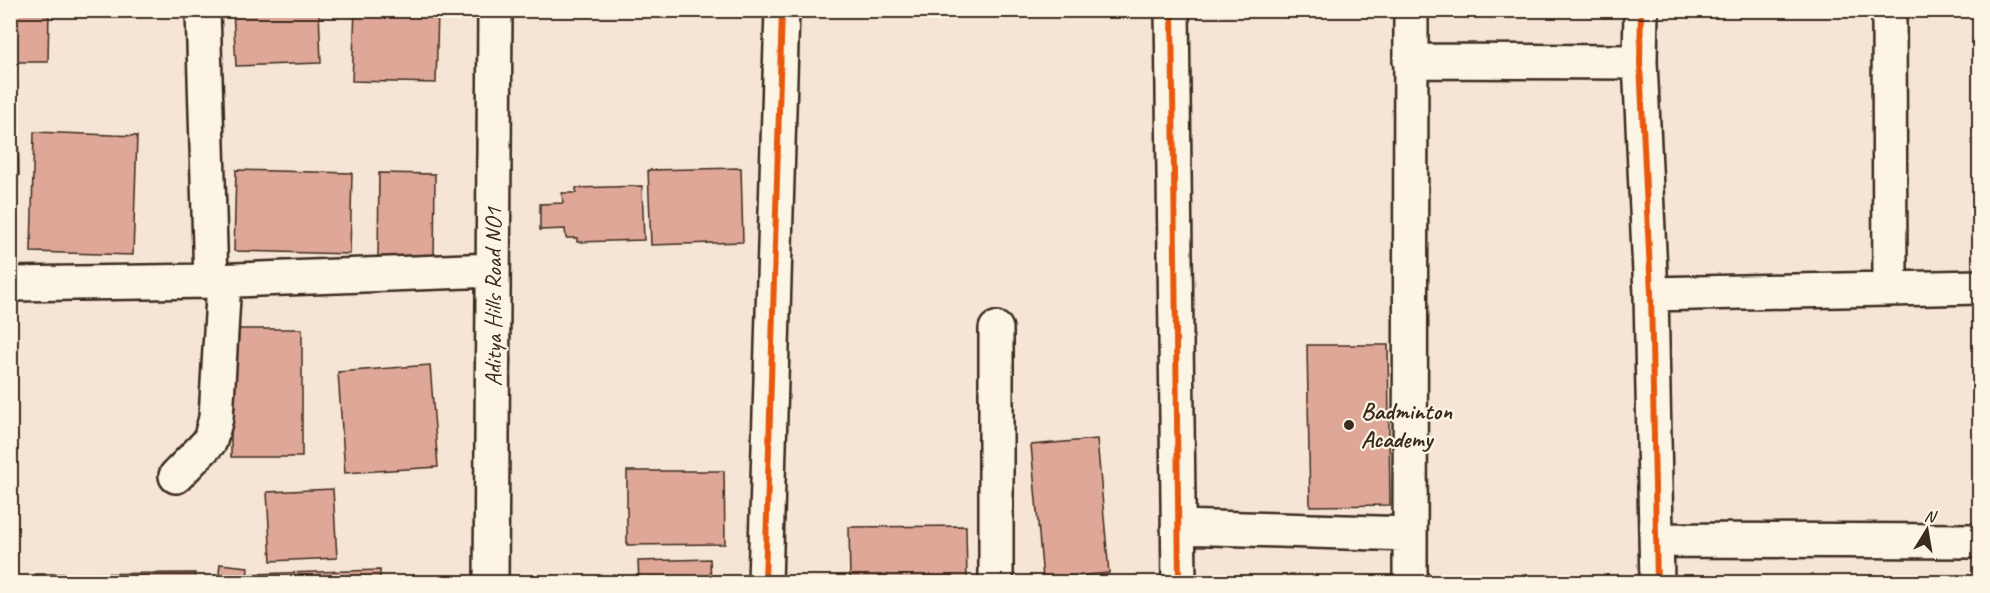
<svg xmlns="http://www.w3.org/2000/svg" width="1990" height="593" font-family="Caveat,sans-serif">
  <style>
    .building { fill: #dfa797; stroke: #3b2a1e; stroke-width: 1.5 }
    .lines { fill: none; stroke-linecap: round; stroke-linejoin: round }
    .minor-casing { stroke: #3b2a1e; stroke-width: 38 }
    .minor { stroke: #fcf5e5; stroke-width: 33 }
    .cycleway-casing { stroke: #fcf5e5; stroke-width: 10 }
    .cycleway { stroke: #e8590c; stroke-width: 6 }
    .poi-dot { fill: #3b2a1e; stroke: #fcf5e5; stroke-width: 2 }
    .labels { text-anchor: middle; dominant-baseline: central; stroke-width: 4.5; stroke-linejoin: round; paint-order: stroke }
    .street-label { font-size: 24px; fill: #3b2a1e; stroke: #fcf5e5 }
    .poi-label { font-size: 24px; font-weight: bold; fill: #3b2a1e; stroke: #fcf5e5; text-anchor: start }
  </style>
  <rect width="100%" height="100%" fill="#f6e5d5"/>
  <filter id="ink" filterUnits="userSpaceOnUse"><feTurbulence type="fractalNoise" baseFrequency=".0167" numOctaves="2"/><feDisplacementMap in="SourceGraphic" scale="12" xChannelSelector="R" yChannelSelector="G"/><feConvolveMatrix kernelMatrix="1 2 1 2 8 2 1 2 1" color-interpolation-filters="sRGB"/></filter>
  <g filter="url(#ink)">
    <path class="building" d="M 10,10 L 49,10 L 48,62 L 10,62 Z
      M 233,10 L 319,10 L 321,63 L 236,66 Z
      M 355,10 L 438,10 L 436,83 L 352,81 Z
      M 10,88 L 17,88 L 19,176 L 10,176 Z
      M 34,132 L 137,136 L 133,255 L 31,252 Z
      M 741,168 L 743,242 L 651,245 L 648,170 Z
      M 236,170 L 352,173 L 350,254 L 234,251 Z
      M 379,173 L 435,174 L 434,261 L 378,260 Z
      M 642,186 L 644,240 L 577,242 L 577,238 L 566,238 L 565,229 L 540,230 L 540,204 L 563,203 L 562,193 L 576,193 L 576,188 Z
      M 231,329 L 302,329 L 302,457 L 231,457 Z
      M 1307,345 L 1388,345 L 1390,505 L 1310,506 Z
      M 430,365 L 438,467 L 345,473 L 338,372 Z
      M 1097,439 L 1109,573 L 1043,579 L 1031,445 Z
      M 627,471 L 724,471 L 725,544 L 627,545 Z
      M 333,489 L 337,558 L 271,561 L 267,492 Z
      M 966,526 L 967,582 L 850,582 L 849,527 Z
      M 710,559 L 711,582 L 639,582 L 638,561 Z
      M 220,564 L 248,567 L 247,582 L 218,582 Z
      M 380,570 L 380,582 L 253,582 L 253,574 Z
      M 195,573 L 195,582 L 35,582 L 35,574 Z"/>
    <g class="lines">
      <g class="minor-casing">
        <path id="minor" d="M 203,10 L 211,281
          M 1172,10 L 1179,582
          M 1641,10 L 1640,62 L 1651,294 L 1657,582
          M 1889,10 L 1890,289
          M 1410,61 L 1640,62
          M 10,284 L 211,281 L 493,270
          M 1651,294 L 1980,287
          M 996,329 L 996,582
          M 176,476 L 210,441 L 216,418 L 224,280
          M 1178,527 L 1410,534
          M 1656,540 L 1980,541
          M 491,582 L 495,10
          M 765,582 L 782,10
          M 1410,582 L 1411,10"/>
      </g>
      <use href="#minor" class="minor"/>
      <g class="cycleway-casing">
        <path id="cycleway" d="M 1172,10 L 1179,582
          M 1641,10 L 1640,62 L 1651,294 L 1657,582
          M 765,582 L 782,10"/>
      </g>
      <use href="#cycleway" class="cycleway"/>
    </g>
  </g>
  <circle class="poi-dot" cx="1349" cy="425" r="6"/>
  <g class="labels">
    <g class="street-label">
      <text transform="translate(493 297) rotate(-90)">Aditya Hills Road NO1</text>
    </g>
    <g class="poi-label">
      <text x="1361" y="411">Badminton<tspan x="1361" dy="28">Academy</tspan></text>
    </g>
  </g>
  <rect width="1990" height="593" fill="none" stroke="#fcf5e5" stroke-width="36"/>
  <rect x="18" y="18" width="1954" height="557" fill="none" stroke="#3b2a1e" stroke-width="2" filter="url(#ink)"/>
  <g transform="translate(1927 530) rotate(11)" stroke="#fcf5e5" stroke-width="4.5" paint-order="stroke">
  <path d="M0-4.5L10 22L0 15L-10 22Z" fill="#3b2a1e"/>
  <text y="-9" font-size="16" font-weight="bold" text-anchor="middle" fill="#3b2a1e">N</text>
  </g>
</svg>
